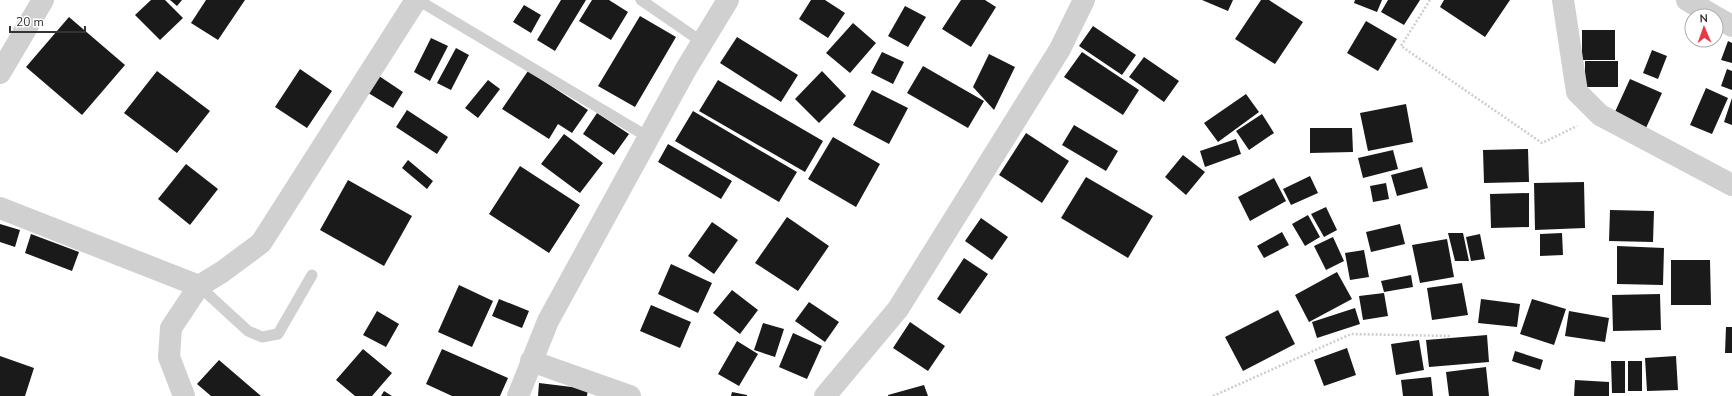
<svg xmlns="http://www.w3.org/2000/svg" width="1732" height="396" font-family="'Nunito Sans',sans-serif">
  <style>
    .building { fill: #1a1a1a }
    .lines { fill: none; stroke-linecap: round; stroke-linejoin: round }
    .path { stroke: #cdcdcd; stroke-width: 2.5; stroke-dasharray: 2 2; stroke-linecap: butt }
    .service { stroke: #d0d0d0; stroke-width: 11 }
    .minor { stroke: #d0d0d0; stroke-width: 22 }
  </style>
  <rect width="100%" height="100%" fill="#fff"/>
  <path class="building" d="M 151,0 L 165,0 L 183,18 L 160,40 L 135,15 Z
    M 170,0 L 182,0 L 177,6 Z
    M 206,0 L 245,0 L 218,40 L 191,23 Z
    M 561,0 L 586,0 L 555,51 L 537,40 Z
    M 592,0 L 609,0 L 628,12 L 611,40 L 579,21 Z
    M 811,0 L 825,0 L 845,13 L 828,38 L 799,19 Z
    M 961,0 L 985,0 L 996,7 L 971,47 L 942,29 Z
    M 1202,0 L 1233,0 L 1228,11 Z
    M 1261,0 L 1269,0 L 1303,22 L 1275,64 L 1235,39 Z
    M 1355,0 L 1382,0 L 1377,12 L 1354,3 Z
    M 1388,0 L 1420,0 L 1404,25 L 1381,12 Z
    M 1444,0 L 1510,0 L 1485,37 L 1440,7 Z
    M 524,5 L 541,15 L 531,33 L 513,22 Z
    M 905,6 L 926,17 L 908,47 L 888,36 Z
    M 640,16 L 676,37 L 635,107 L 598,86 Z
    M 69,17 L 125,65 L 82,115 L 26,67 Z
    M 1366,21 L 1397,39 L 1378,71 L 1347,53 Z
    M 853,23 L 876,43 L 850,73 L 826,53 Z
    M 1093,26 L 1136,55 L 1122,75 L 1079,46 Z
    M 1582,30 L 1615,30 L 1615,60 L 1582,60 Z
    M 737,37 L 798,75 L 781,102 L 720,63 Z
    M 431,38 L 448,46 L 430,81 L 414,72 Z
    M 1728,41 L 1732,43 L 1732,63 L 1721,60 Z
    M 456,48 L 469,55 L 451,90 L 437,83 Z
    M 1652,50 L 1667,56 L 1658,79 L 1643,73 Z
    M 882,52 L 904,62 L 893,84 L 871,73 Z
    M 1082,52 L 1139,90 L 1123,115 L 1064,77 Z
    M 989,54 L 1015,67 L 994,110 L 973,87 Z
    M 1144,57 L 1179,81 L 1164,102 L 1129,77 Z
    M 1585,61 L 1618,61 L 1618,87 L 1585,87 Z
    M 923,66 L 984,101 L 968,128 L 907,93 Z
    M 300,69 L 332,91 L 307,128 L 275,107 Z
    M 1727,69 L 1732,71 L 1732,90 L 1721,86 Z
    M 157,71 L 210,111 L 177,153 L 124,113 Z
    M 528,71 L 588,110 L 572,133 L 558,124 L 549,139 L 502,109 Z
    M 822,71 L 846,96 L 819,123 L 795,99 Z
    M 376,74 L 403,92 L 393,108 L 365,91 Z
    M 1630,79 L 1662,93 L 1646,128 L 1614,114 Z
    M 488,80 L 500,89 L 478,118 L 465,108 Z
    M 718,80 L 823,141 L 805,172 L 699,111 Z
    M 1706,88 L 1728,98 L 1712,134 L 1690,125 Z
    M 872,90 L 908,108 L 889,144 L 853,125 Z
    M 1246,94 L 1259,112 L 1218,142 L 1204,123 Z
    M 1732,98 L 1732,125 L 1724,122 Z
    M 1406,104 L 1413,142 L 1368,151 L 1360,113 Z
    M 407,110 L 448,137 L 437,154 L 396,127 Z
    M 693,111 L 797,172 L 779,202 L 675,141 Z
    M 597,113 L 629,134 L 614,155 L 583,134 Z
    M 1262,114 L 1274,133 L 1249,150 L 1236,131 Z
    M 1074,125 L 1118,151 L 1106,171 L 1062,145 Z
    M 1310,128 L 1352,128 L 1353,152 L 1310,153 Z
    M 1026,133 L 1069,161 L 1042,203 L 999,175 Z
    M 564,134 L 603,163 L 580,193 L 541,164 Z
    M 833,137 L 880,164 L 856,207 L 808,179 Z
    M 1236,139 L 1241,154 L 1205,167 L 1200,151 Z
    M 668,144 L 732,181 L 721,199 L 658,162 Z
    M 1528,149 L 1529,182 L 1484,183 L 1483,150 Z
    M 1393,150 L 1398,169 L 1363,178 L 1358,158 Z
    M 1183,155 L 1205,172 L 1186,195 L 1165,177 Z
    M 408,160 L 433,181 L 427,189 L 402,168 Z
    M 186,164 L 218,189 L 190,225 L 158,199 Z
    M 520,166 L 580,205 L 549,253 L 489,214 Z
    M 1422,167 L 1428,188 L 1397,196 L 1391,175 Z
    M 1310,176 L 1318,193 L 1291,205 L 1283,189 Z
    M 1086,177 L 1153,216 L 1128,258 L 1061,218 Z
    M 1274,178 L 1286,201 L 1250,221 L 1238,197 Z
    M 348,180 L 412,216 L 384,266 L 320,230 Z
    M 1584,182 L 1585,228 L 1535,230 L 1534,183 Z
    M 1386,183 L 1389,199 L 1373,202 L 1370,186 Z
    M 1529,193 L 1529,227 L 1491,228 L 1490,194 Z
    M 1326,207 L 1337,230 L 1324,237 L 1311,214 Z
    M 1610,210 L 1654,211 L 1653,242 L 1609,241 Z
    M 1308,215 L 1320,237 L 1305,246 L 1292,224 Z
    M 787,217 L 829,246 L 798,291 L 755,263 Z
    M 981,218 L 1008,237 L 992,260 L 965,241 Z
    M 712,222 L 738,240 L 714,274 L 688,256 Z
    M 0,224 L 20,230 L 15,247 L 0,242 Z
    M 1400,224 L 1405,244 L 1371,252 L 1366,232 Z
    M 1282,232 L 1289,245 L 1264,258 L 1257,246 Z
    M 1448,233 L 1463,233 L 1469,261 L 1455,261 Z
    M 1562,233 L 1563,255 L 1540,256 L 1540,234 Z
    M 31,234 L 79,252 L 72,271 L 25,253 Z
    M 1480,234 L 1485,259 L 1471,261 L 1466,237 Z
    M 1333,237 L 1344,261 L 1326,270 L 1314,246 Z
    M 1447,239 L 1454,277 L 1420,283 L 1412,245 Z
    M 1617,246 L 1664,248 L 1663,285 L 1617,284 Z
    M 1364,250 L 1369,277 L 1350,280 L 1345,253 Z
    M 964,258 L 988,274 L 960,314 L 937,299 Z
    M 1671,260 L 1710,260 L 1711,305 L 1671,305 Z
    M 671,264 L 712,283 L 698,313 L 658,294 Z
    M 1337,272 L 1352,299 L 1309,322 L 1295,295 Z
    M 1411,275 L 1413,287 L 1384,292 L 1381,281 Z
    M 1462,283 L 1468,315 L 1432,320 L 1427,288 Z
    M 459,285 L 493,301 L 472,347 L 438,332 Z
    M 732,290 L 758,310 L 740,334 L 713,313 Z
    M 1384,293 L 1388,316 L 1363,320 L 1359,296 Z
    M 1660,294 L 1661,330 L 1613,331 L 1612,295 Z
    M 499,299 L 529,311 L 522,328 L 492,316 Z
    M 1481,299 L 1520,304 L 1517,327 L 1478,323 Z
    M 1532,299 L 1566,309 L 1554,345 L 1520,334 Z
    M 809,302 L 839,322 L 825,342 L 795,321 Z
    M 651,305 L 691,322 L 680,348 L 640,331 Z
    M 1355,308 L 1360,324 L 1317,338 L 1312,322 Z
    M 1278,310 L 1295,344 L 1243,371 L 1225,337 Z
    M 377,311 L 399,324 L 386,347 L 363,335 Z
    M 1569,311 L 1609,318 L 1605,342 L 1565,336 Z
    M 910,322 L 945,346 L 928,371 L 893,348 Z
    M 763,323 L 784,329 L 775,357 L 754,350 Z
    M 1726,327 L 1732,327 L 1732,353 L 1725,353 Z
    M 793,333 L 822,346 L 807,379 L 779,367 Z
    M 1487,335 L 1489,362 L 1429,367 L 1426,340 Z
    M 1419,340 L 1424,370 L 1396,375 L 1391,344 Z
    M 737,341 L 758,354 L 739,386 L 718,374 Z
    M 1347,348 L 1356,375 L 1324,386 L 1314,360 Z
    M 363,349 L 392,373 L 372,396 L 355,396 L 336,380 Z
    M 442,349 L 508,378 L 500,396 L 452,396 L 426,384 Z
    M 1515,351 L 1543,360 L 1540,370 L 1512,361 Z
    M 0,356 L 34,368 L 25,396 L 0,396 Z
    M 1676,356 L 1678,390 L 1647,391 L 1645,358 Z
    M 219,360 L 261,396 L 211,396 L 197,384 Z
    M 1611,361 L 1625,361 L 1625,393 L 1612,393 Z
    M 1628,361 L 1642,361 L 1642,391 L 1628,391 Z
    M 1486,367 L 1489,396 L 1449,396 L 1446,372 Z
    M 1431,377 L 1433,396 L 1403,396 L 1401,380 Z
    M 1575,380 L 1609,382 L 1609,396 L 1574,396 Z
    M 539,383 L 588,389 L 587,396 L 538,396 Z
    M 924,385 L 928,396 L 888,396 L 888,395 Z
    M 384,391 L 392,396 L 381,396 Z
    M 732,392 L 747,395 L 747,396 L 731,396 Z"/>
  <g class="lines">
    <path class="path" d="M 1430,0 L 1401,46 L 1542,143 L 1577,126
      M 1213,396 L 1351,334 L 1450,336"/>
    <path class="service" d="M 418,0 L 648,137
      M 641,0 L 702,42
      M 199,286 L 248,331 L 262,337 L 278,334 L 312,275"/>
    <path class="minor" d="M 1563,0 L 1577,92 L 1600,115 L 1732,185
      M 1687,0 L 1714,16
      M 1716,17 L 1732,26
      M 0,73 L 43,0
      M 0,208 L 199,286 L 222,272 L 261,243 L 416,0
      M 531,361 L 630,396
      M 184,396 L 169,357 L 171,328 L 199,286
      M 518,396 L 548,321 L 686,69 L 728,0
      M 825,396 L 898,309 L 1060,49 L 1084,0"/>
  </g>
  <g transform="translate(1704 28) rotate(358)"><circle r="19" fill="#ffffff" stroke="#adadad"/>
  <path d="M0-3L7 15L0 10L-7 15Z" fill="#e63946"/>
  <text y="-6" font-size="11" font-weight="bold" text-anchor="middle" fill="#333333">N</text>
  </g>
  <path d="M10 26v6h75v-6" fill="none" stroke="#333333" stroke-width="2"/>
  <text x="16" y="26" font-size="12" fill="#333333" stroke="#ffffff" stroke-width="3" paint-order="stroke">20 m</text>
</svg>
